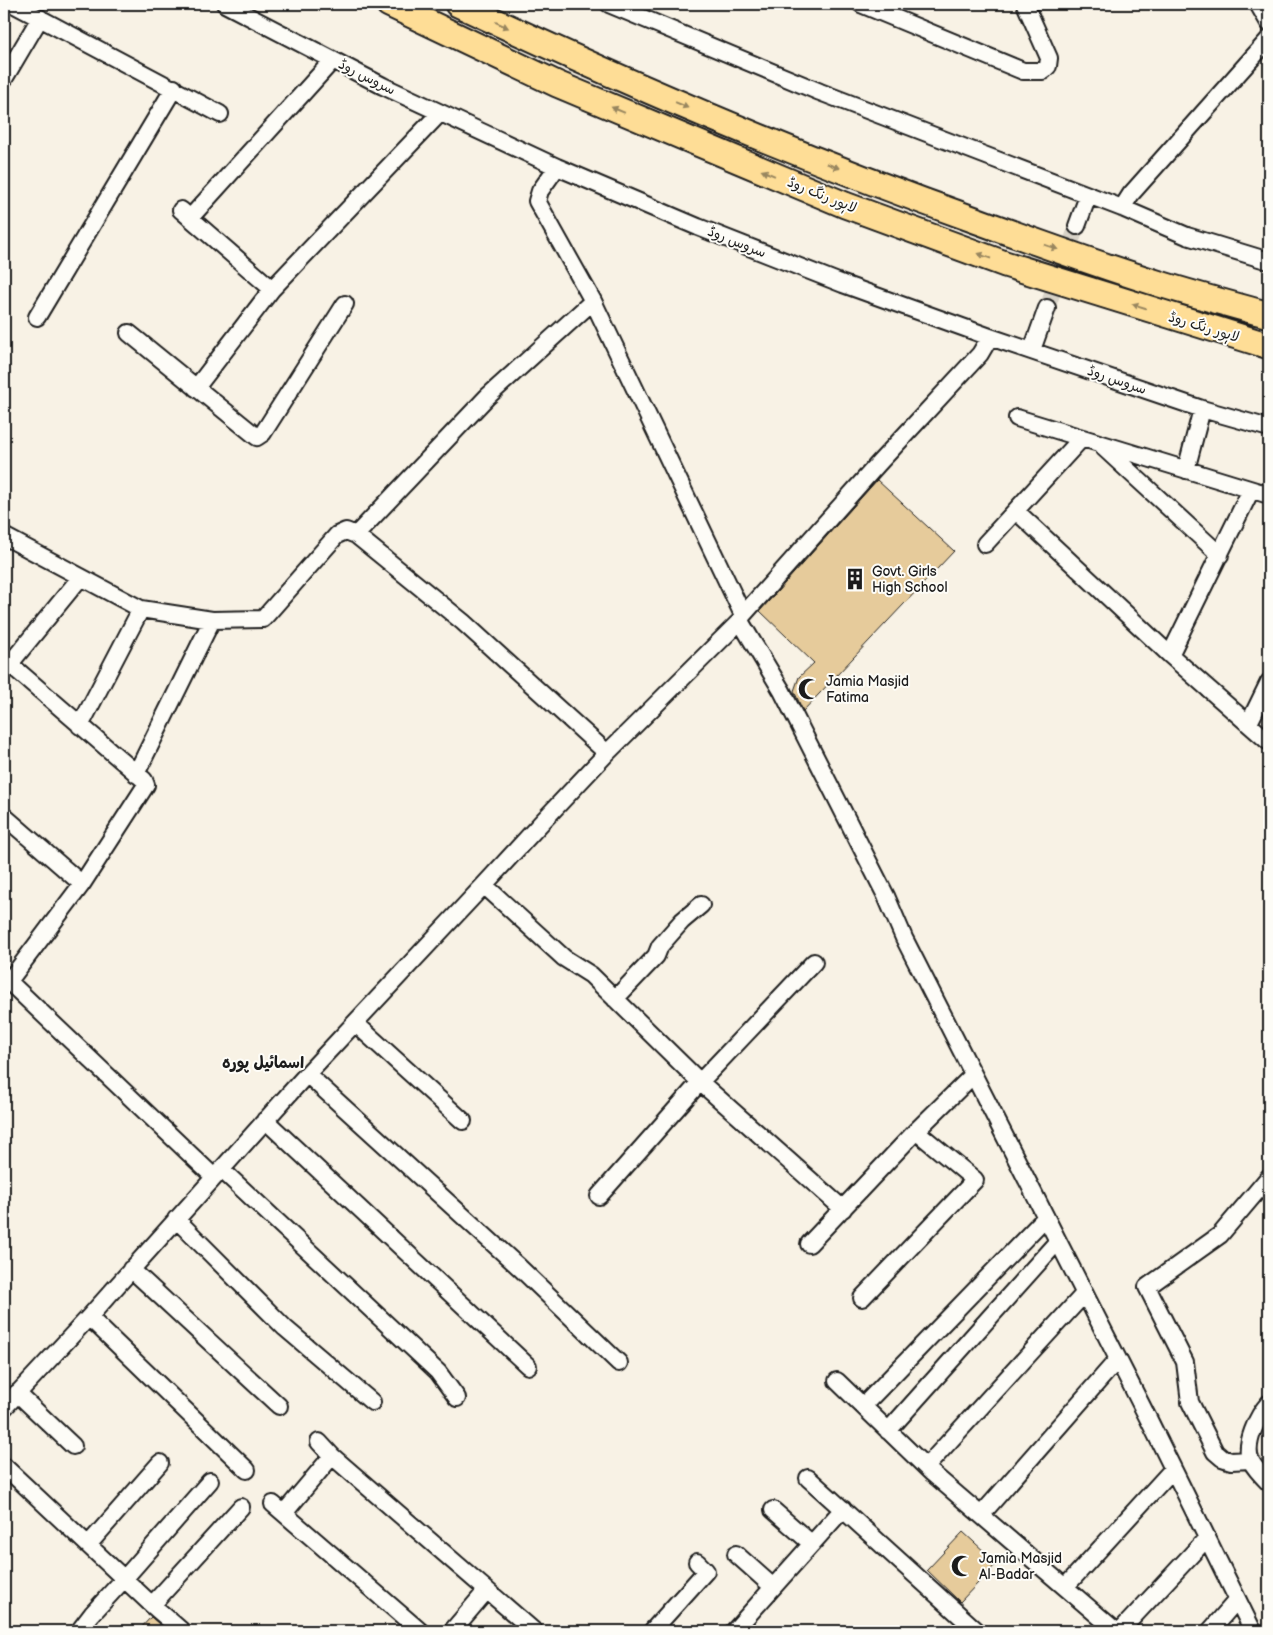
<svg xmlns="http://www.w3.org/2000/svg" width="1273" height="1635" font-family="'Balsamiq Sans','Playpen Sans Arabic',sans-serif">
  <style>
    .building { fill: #e6cb9b; stroke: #1c1c1c }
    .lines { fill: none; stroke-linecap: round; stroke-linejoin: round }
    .minor-tunnel { stroke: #d7d2c7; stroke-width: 16; stroke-dasharray: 16 8; stroke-linecap: butt }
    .minor-casing { stroke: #1c1c1c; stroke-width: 20 }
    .highway-casing { stroke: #1c1c1c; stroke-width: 29 }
    .minor { stroke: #fdfcf7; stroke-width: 16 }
    .highway { stroke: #fedd96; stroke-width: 25 }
    .oneway { fill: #98865f }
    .labels { text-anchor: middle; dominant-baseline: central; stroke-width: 4; stroke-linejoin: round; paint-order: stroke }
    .street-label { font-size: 14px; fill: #1c1c1c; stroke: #fdfcf7 }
    .poi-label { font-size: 14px; fill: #1c1c1c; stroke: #fdfcf7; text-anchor: start }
    .quarter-label { font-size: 16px; font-weight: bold; fill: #1c1c1c; stroke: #fdfcf7 }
  </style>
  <rect width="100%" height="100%" fill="#f8f2e5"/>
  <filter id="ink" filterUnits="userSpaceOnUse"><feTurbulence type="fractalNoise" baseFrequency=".02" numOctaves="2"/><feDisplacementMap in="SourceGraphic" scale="10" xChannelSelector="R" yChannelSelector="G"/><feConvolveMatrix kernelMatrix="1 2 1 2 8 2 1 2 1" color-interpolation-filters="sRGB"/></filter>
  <g filter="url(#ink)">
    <path class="building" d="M 877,480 L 954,551 L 803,711 L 794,691 L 799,677 L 814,663 L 760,611 Z
      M 963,1532 L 997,1563 L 960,1602 L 927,1570 Z
      M 151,1617 L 167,1631 L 138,1631 Z"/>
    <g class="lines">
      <path class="minor-tunnel" d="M 1047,308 L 1077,226"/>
      <g class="minor-casing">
        <path id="minor" d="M 13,4 L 220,114
          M 225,4 L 383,86 L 557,167 L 698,227 L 843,284 L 990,337 L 1202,409 L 1269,428
          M 609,4 L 820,92 L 1122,208 L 1187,236 L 1269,261
          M 861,4 L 1023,71 L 1043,71 L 1048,66 L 1049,58 L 1025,4
          M 1258,4 L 1269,23
          M 4,79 L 40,18
          M 1122,208 L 1131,194 L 1269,39
          M 181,210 L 272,289
          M 190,218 L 333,60
          M 1077,226 L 1088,196
          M 593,301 L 743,615
          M 37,317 L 174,88
          M 129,333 L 257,437 L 263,433 L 345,304
          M 1032,350 L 1047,308
          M 196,388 L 272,289 L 440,113
          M 1017,418 L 1269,495
          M 1104,448 L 1220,555
          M 1186,470 L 1202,409
          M 1016,511 L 1170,655 L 1269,742
          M 356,535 L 487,397 L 593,301 L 537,201 L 540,191 L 557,167
          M 4,536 L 141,609 L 212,620 L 263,619 L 337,535 L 346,531 L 356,535 L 463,622 L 607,753
          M 985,544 L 1082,438
          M 740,621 L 782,691 L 886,896 L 904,938 L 1149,1420 L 1253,1631
          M 1170,655 L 1251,490
          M 4,659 L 144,780 L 146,785 L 82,884 L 9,981
          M 4,671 L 80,578
          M 1249,723 L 1269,682
          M 80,726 L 141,609
          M 136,774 L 212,620
          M 4,816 L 82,884
          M 484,885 L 564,958 L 591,975 L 700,1082 L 814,962
          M 4,977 L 214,1177
          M 615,999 L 656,956 L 660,946 L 682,921 L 701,905
          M 355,1023 L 463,1121
          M 307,1074 L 519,1267 L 619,1363
          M 265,1120 L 528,1366
          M 222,1170 L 438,1372 L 457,1398
          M 599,1196 L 700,1082 L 843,1209
          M 176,1219 L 285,1328 L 372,1402
          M 809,1244 L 916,1131
          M 131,1269 L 279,1406
          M 862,1298 L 975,1180 L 916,1131 L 973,1075
          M 89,1317 L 247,1470
          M 837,1381 L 932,1473 L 1116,1631
          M 17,1393 L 73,1446
          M 1269,1403 C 1258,1415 1243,1445 1251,1461 C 1255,1469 1263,1477 1269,1483
          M 863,1406 L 1045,1218
          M 4,1408 L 89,1317 L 307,1074 L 484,885 L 542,822 L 607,753 L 740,621 L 743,615 L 878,464 L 980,354 L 990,337
          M 888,1431 L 1057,1242
          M 319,1442 L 332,1456 L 534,1631
          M 1250,1460 L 1231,1461 L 1222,1458 L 1215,1452 L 1190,1402 L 1185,1362 L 1147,1287 L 1220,1235 L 1269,1177
          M 4,1466 L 152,1605 L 182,1631
          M 926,1467 L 1084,1294
          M 808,1478 L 977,1631
          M 273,1504 L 420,1631
          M 773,1510 L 812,1544
          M 284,1513 L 332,1456
          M 981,1515 L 1118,1359
          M 88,1545 L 160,1463
          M 736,1554 L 773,1587
          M 1065,1587 L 1173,1469
          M 152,1605 L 241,1507
          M 79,1631 L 92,1614 L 124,1579 L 210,1481
          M 452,1631 L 487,1590
          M 652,1631 L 706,1571 L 697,1562
          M 734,1631 L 843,1509
          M 1120,1631 L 1207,1538
          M 1210,1631 L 1237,1600"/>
      </g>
      <g class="highway-casing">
        <path id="highway" d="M 389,4 L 557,84 L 845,205 L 1005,264 L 1269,346
          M 458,4 C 628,84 801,158 978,221 C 1038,243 1099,265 1160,284 C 1196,295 1233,305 1269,315"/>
      </g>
      <use href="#minor" class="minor"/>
      <use href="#highway" class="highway"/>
    </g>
    <defs><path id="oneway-solid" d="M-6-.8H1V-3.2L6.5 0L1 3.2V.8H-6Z" transform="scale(1.25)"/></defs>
    <g class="oneway">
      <use href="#oneway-solid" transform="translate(502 25) rotate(25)"/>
      <use href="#oneway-solid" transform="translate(682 105) rotate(23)"/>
      <use href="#oneway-solid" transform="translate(618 110) rotate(-157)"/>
      <use href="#oneway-solid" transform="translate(833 166) rotate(22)"/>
      <use href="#oneway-solid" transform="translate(768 173) rotate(-158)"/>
      <use href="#oneway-solid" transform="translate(1051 247) rotate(19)"/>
      <use href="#oneway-solid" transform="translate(984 256) rotate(-160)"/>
      <use href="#oneway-solid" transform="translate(1139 306) rotate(-162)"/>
    </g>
  </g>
  <defs>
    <g id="building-bare" transform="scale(1.725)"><path d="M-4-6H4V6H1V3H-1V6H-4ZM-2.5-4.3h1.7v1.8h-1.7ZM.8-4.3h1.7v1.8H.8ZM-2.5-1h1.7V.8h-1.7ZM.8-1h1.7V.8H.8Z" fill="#1c1c1c" stroke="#fdfcf7" stroke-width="2.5" paint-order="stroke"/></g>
    <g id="mosque-bare" transform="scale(1.725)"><path d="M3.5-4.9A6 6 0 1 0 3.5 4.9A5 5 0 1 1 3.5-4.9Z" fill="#1c1c1c" stroke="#fdfcf7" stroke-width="2.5" paint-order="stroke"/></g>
  </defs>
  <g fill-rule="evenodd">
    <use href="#building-bare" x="855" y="579"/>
    <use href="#mosque-bare" x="809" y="689"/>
    <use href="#mosque-bare" x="962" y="1566"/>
  </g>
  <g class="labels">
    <g class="street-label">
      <text transform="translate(367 77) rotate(27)">سروس روڈ</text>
      <text transform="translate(822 195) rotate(22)">لاہور رنگ روڈ</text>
      <text transform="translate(737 242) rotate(22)">سروس روڈ</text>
      <text transform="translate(1204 327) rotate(17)">لاہور رنگ روڈ</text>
      <text transform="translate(1117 380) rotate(19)">سروس روڈ</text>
    </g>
    <g class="poi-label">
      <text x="872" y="571">Govt. Girls<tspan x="872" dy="16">High School</tspan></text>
      <text x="826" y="681">Jamia Masjid<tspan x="826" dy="16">Fatima</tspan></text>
      <text x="979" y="1558">Jamia Masjid<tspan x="979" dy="16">Al-Badar</tspan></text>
    </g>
    <g class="quarter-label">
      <text x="263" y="1063">اسمائیل پورہ</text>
    </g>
  </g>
  <rect width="1273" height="1635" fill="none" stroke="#fdfcf7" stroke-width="20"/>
  <rect x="10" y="10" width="1253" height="1615" fill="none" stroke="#1c1c1c" stroke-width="2" filter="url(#ink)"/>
</svg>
